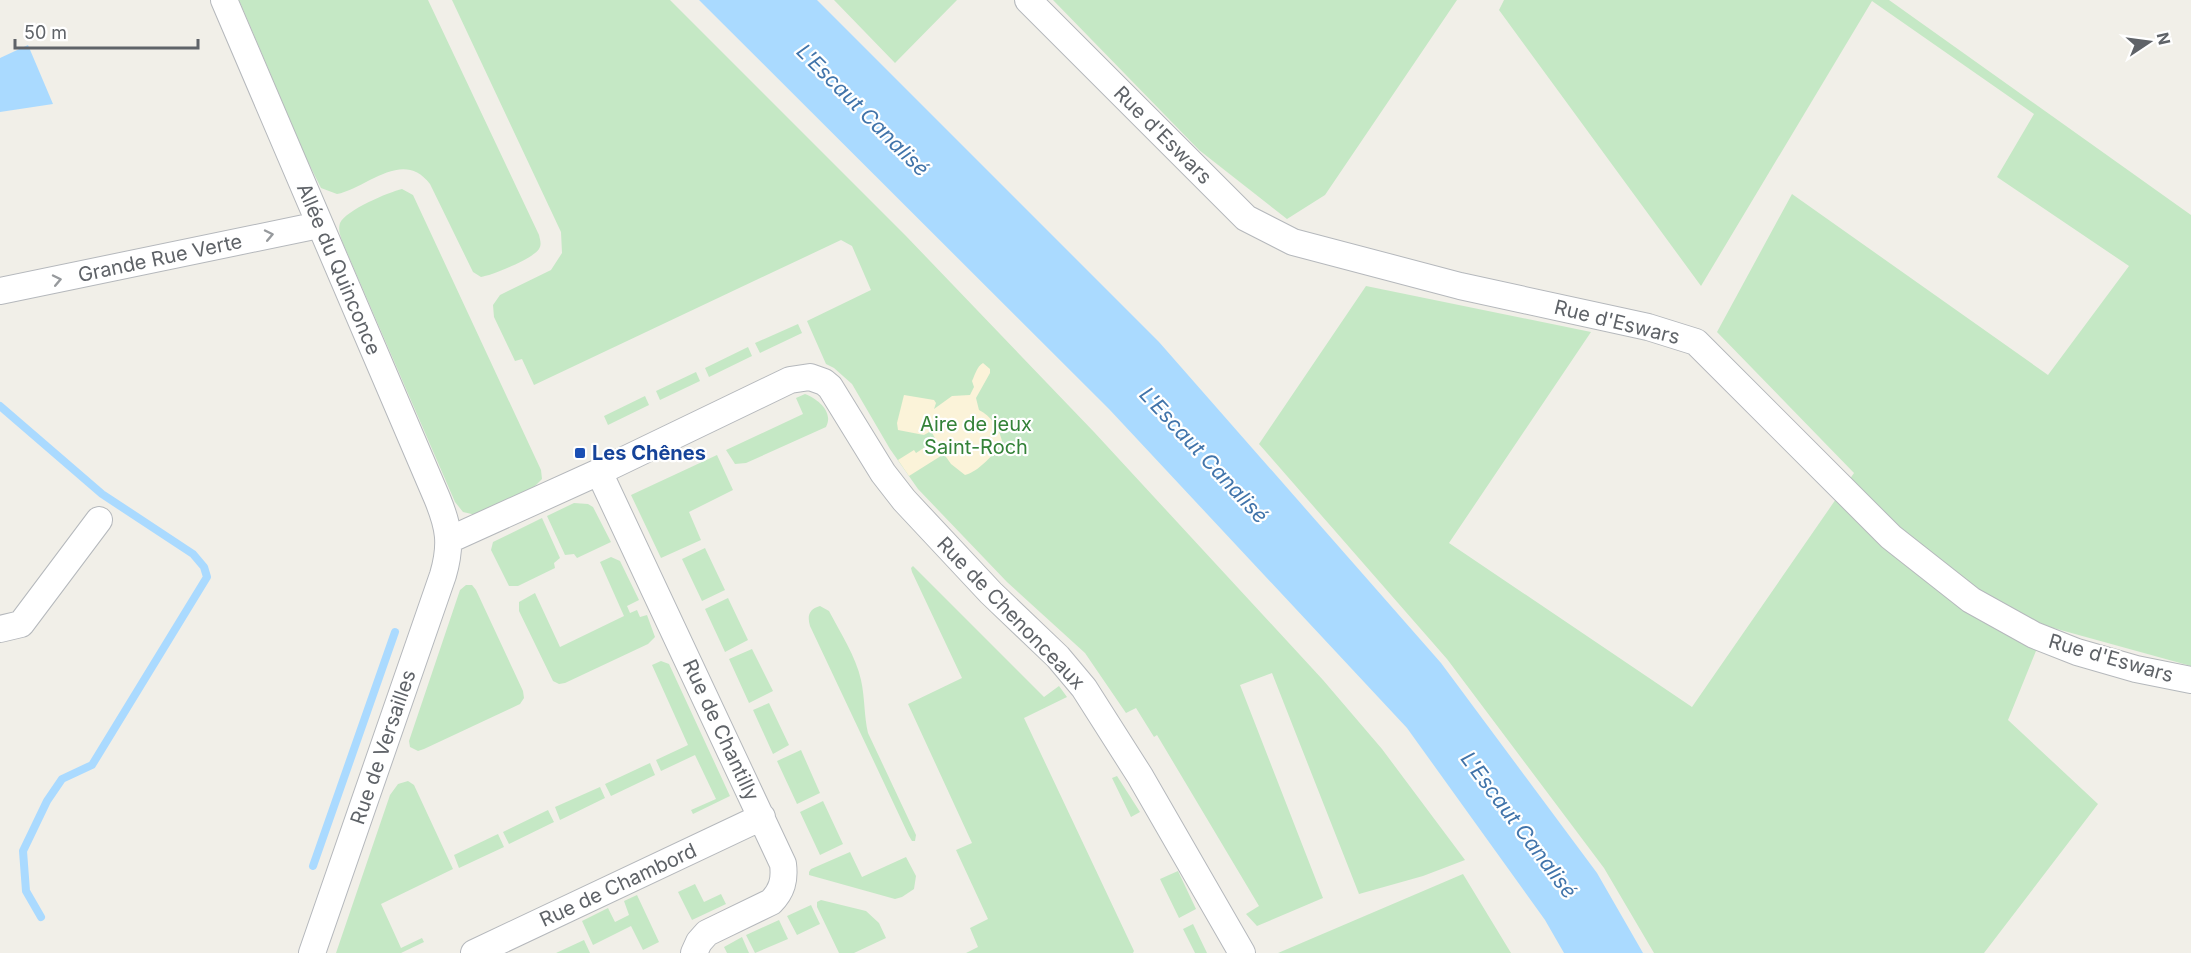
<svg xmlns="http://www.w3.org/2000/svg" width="2191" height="953" font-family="Inter,sans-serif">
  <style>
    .green { fill: #c5e8c5 }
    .sand { fill: #fbf3d9 }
    .water { fill: #aadaff }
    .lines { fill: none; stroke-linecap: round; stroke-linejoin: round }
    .stream { stroke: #aadaff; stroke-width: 8 }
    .minor-casing { stroke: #b5b8bc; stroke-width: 28 }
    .minor { stroke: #fff; stroke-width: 26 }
    .oneway { stroke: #979a9d }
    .transit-dot { fill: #1a4fb4; stroke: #fff; stroke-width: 2 }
    .labels { text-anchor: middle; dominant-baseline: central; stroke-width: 4.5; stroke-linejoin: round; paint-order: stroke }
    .street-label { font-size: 20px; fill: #5f6368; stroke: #fff }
    .park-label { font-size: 20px; fill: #348238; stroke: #fff }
    .transit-label { font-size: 20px; font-weight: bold; fill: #164399; stroke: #fff; text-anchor: start }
    .water-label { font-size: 21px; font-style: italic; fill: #4174aa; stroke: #fff }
  </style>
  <rect width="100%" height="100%" fill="#f1efe8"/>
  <path class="green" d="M 239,0 L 428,0 L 539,235 C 540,240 542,244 539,249 C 534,258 491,276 481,277 L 473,272 L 430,184 C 403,148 367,188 337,194 L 321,188 L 307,160 Z
    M 452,0 L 670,0 L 906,236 L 1094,432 L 1323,680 L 1382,749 L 1465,860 L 1423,876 L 1359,894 L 1272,673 L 1240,685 L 1323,898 L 1257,926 L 1246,914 L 1259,906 L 1157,735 L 1154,737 L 1136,708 L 1126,713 L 1085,653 L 1007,582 L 918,489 L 890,449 L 852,384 L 834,368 L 826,364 L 807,321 L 871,290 L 852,246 L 841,240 L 534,385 L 522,359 L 515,361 L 494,317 L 493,305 L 500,295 L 551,270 L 562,253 L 561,232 Z
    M 834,0 L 957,0 L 895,63 Z
    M 1053,0 L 1457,0 L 1325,195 L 1287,219 L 1199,150 Z
    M 1504,0 L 1889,0 L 2191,215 L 2191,666 L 2046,626 L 2008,720 L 2098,804 L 1984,953 L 1654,953 L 1604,868 L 1447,659 L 1259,444 L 1366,286 L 1591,332 L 1449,543 L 1692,707 L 1854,473 L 1717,332 L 1792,194 L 2048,375 L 2129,266 L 1997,177 L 2034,114 L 1872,1 L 1701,286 L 1499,10 Z
    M 402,189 L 413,195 L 541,470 L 542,479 L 533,488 L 476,515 L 463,512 L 455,502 L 342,241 C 340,235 338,229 340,223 C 346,210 389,192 402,189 Z
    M 798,324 L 802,333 L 760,353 L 755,343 Z
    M 748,347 L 752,356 L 709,377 L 705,368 Z
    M 696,372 L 700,381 L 660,400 L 656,391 Z
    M 805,394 C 818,399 834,412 826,427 L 746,463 L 735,464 L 726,450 L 803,414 L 796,398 Z
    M 645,396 L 649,405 L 608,425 L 604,416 Z
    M 717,455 L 733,490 L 689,512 L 701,540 L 661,558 L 631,495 Z
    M 574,503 L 588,504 L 593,507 L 611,542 L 577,558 L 574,554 L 565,555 L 547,516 Z
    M 542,518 L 560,558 L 554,563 L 555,568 L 518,586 L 509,586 L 491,550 L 493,542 Z
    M 705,548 L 725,590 L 702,601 L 682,559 Z
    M 611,557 L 620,561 L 639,600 L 627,606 L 630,613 L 637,610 L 640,617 L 647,615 L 655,637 L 648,644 L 565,683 L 559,684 L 553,681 L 519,611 L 519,602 L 535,593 L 560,647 L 624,616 L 600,562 Z
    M 913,566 L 1044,697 L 1059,686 L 1067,697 L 1024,718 L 1134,951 L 1133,953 L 966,953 L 978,947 L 970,928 L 988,919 L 956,850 L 972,843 L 908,704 L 962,678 L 912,572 L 911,568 Z
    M 466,585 L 472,585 L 476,590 L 523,691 L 524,698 L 520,704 L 424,749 L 418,751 L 410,747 L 409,741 L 460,590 Z
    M 728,598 L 748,640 L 725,652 L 705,609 Z
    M 820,606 L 829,611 C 840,632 856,657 861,680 C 865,698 864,716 868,733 L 916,835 L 915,841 L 912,841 L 909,836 L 810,626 C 807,616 809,609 820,606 Z
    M 752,649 L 773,691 L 749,703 L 729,659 Z
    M 661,661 L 669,664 L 730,796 L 693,814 L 691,810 L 716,799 L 695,755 L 661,771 L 656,760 L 688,745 L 652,665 Z
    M 769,703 L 789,745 L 773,754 L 753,710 Z
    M 801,750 L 820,793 L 797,804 L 777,761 Z
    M 650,763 L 655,775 L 611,796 L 605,784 Z
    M 1117,776 L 1140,812 L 1131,817 L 1112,778 Z
    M 408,781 L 414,785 L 453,869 L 381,904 L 401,948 L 422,938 L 424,942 L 401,953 L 336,953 L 390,795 L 398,784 Z
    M 600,787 L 605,798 L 560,820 L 555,807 Z
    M 823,801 L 843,844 L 820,855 L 800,812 Z
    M 548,810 L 554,822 L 509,844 L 503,832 Z
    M 498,834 L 504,847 L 459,868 L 454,855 Z
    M 850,852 L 862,877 L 906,857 L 916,876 L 914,889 L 902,897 L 895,899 L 809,875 L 809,872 L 811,869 Z
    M 1178,871 L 1196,909 L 1179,918 L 1160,879 Z
    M 1463,874 L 1511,953 L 1278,953 Z
    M 695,884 L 704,902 L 721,894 L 726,904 L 692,920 L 678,892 Z
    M 637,895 L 659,942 L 643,950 L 631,926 L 593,945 L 582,921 L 608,908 L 615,922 L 629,915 L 624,901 Z
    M 821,900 L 866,911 L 879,923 L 886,938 L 854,953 L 839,953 L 817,907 L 817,902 Z
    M 811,905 L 820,924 L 797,935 L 787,916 Z
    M 779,920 L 788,939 L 755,953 L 746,935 Z
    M 1193,924 L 1207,953 L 1195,953 L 1183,929 Z
    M 742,937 L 749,953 L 727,953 L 724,947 Z
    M 584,940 L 590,953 L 556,953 Z"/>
  <path class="sand" d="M 983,363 L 990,369 L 990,373 L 976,398 L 979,410 C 991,416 999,428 1002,441 C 995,454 978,472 965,475 L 951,464 L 944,454 L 909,476 L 898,460 L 914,450 L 916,453 L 936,440 L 931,431 L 924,435 L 898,430 L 897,423 L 904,395 L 934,400 L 936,403 L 934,409 L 952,396 L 970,395 L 974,387 L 972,381 C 975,375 977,366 983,363 Z"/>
  <path class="water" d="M 699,0 L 817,0 L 1159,342 L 1441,663 L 1597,873 L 1643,953 L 1564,953 L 1545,920 L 1407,728 L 1109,409 Z
    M 28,45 L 53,104 L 0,112 L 0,58 Z"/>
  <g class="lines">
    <path class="stream" d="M 0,406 L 102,494 L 193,554 L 204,567 L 207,577 L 92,765 L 62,779 L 47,801 L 23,851 L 26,891 L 41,917
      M 313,866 L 395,632"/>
    <g class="minor-casing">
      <path id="minor" d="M 224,0 L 437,498 C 449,527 452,544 443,575 L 312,953
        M 1028,0 L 1246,218 L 1293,242 L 1460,286 L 1648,327 L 1696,342 L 1891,537 L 1971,600 L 2034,635 L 2077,652 L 2136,669 L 2191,680
        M 0,291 L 319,225
        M 599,472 L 783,864 C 785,880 782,891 771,902 L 707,933 L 699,942 L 694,953
        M 449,540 L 599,472 L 790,380 L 810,377 L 824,382 L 830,387 L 883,473 L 904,500 L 991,593 L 1058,657 L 1084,688 L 1140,776 L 1242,953
        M 0,629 L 21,624 L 99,520
        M 474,953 L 762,817"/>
    </g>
    <use href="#minor" class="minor"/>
  </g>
  <defs><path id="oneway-chevron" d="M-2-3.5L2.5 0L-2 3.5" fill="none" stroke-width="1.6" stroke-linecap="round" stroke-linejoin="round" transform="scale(1.5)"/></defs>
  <g class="oneway">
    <use href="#oneway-chevron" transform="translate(269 235) rotate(-12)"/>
    <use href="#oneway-chevron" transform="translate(57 280) rotate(-12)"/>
  </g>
  <rect class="transit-dot" x="574" y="447" width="12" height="12" rx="3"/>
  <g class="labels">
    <g class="street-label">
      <text transform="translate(1163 135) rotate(45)">Rue d'Eswars</text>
      <text transform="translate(160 258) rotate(-12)">Grande Rue Verte</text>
      <text transform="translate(339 269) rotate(67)">Allée du Quinconce</text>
      <text transform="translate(1617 322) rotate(14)">Rue d'Eswars</text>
      <text transform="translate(1011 613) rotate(46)">Rue de Chenonceaux</text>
      <text transform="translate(2111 658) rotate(16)">Rue d'Eswars</text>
      <text transform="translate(721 730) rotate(65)">Rue de Chantilly</text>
      <text transform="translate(383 747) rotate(-71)">Rue de Versailles</text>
      <text transform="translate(618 885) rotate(-25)">Rue de Chambord</text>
    </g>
    <g class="park-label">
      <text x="976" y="424">Aire de jeux<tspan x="976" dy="23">Saint-Roch</tspan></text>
    </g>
    <g class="transit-label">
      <text x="592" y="453">Les Chênes</text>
    </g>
    <g class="water-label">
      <text transform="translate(863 110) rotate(45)">L'Escaut Canalisé</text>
      <text transform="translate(1204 455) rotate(47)">L'Escaut Canalisé</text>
      <text transform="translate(1519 825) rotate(53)">L'Escaut Canalisé</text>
    </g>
  </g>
  <g transform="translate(2149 42) rotate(77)" stroke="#ffffff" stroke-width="4.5" paint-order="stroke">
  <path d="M0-4.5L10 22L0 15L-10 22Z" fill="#5f6368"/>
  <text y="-9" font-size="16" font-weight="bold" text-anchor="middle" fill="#5f6368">N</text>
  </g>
  <path d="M15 39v9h183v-9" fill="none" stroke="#5f6368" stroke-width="3"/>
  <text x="24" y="39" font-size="18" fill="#5f6368" stroke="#ffffff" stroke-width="4.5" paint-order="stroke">50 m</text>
</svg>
